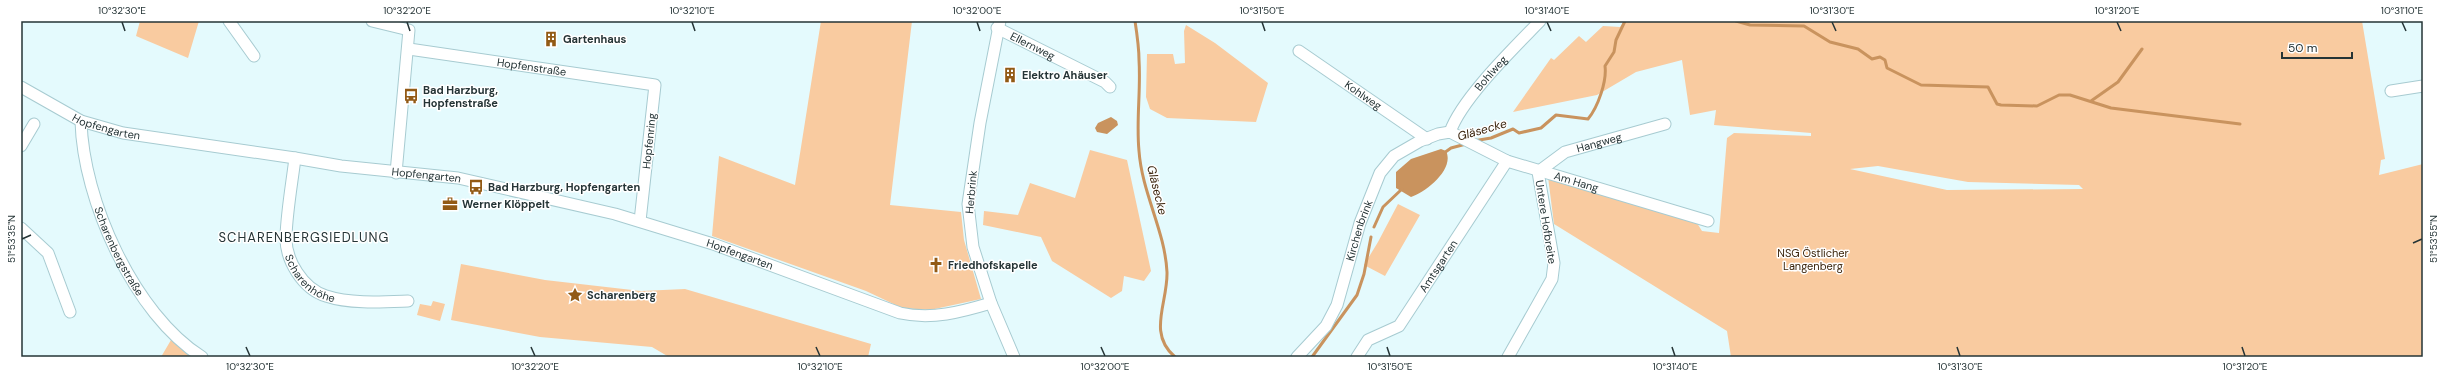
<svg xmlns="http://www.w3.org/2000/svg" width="2444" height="378" font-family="'DM Sans',sans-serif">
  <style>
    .green { fill: #f9cba0; fill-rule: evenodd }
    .water { fill: #c9935e }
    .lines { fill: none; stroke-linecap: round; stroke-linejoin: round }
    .stream { stroke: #c9935e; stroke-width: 3 }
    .minor-casing { stroke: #a7cbd1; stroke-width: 13 }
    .minor { stroke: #fff; stroke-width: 11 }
    .ticks { fill: none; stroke: #253436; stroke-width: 1.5 }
    .labels { text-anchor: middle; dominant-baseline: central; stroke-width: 3; stroke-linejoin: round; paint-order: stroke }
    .poi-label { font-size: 11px; font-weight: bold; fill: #253436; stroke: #fff; text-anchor: start }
    .street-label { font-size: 11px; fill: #253436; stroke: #fff }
    .park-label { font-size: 11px; fill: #3a240b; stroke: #fff }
    .water-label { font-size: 12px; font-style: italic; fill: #3b250d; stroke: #fff }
    .quarter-label { font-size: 13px; letter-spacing: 1px; fill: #253436; stroke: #fff }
    .neatline { fill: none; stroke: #253436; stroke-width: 1.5 }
    .ticks-label { font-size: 10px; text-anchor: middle; fill: #253436 }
  </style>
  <rect width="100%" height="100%" fill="#e4fafd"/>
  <path class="green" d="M 140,21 L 199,21 L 188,58 L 136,36 Z
    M 821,21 L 912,21 L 890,205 L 961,212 L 964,240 L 981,299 L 930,310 L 902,308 L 866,291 L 712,236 L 719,156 L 795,185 Z
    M 1625,21 L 2362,21 L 2385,159 L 2381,160 L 2379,175 L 2423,164 L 2423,357 L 1731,357 L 1727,331 L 1554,224 L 1548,177 L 1695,220 L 1702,231 L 1719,233 L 1727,138 L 1734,133 L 1811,136 L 1811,133 L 1714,125 L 1716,110 L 1690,115 L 1682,60 L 1636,72 L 1597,95 L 1513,112 L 1551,58 L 1554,60 L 1579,36 L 1586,42 L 1603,26 L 1620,27 ZM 1878,166 L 1968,182 L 2079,185 L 2083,189 L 1947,190 L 1850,169 Z
    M 1186,25 L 1215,43 L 1268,83 L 1256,122 L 1167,118 L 1150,109 L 1146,97 L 1147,54 L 1173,54 L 1175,64 L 1185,63 L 1184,31 Z
    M 1090,150 L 1127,160 L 1151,271 L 1144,281 L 1124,276 L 1122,291 L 1111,298 L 1052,261 L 1041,237 L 983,225 L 984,211 L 1018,215 L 1030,183 L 1075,198 Z
    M 1398,204 L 1420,215 L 1385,276 L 1364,265 L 1378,242 Z
    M 461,264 L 545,280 L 641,291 L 685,289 L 871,344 L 868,357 L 669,357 L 652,347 L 540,337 L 451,320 Z
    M 433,301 L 445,304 L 440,321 L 417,315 L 420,304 L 431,306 Z
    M 171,340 L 192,357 L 161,357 Z"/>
  <path class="water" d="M 1111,117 L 1117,121 L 1118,125 L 1107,134 L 1097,132 L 1095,128 L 1098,123 Z
    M 1441,149 L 1446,151 C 1455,169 1426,192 1411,197 L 1396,188 L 1396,172 L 1411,159 Z"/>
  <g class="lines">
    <path class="stream" d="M 1135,21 C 1137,34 1139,47 1139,60 C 1141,90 1136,121 1139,151 C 1142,193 1165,231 1167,272 C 1168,303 1147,333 1175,357
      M 1736,21 L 1750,25 L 1804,26 L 1830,42 L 1858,49 L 1872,59 L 1880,57 L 1885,60 L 1887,68 L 1921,85 L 1988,87 L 1997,104 L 2001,105 L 2037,106 L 2059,95 L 2070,95 L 2111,108 L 2240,124
      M 2091,101 L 2118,82 L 2142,49
      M 1473,141 L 1491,138 L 1513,129 L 1519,133 L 1541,128 L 1556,115 L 1588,119 C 1598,107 1607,81 1605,66 L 1614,52 L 1616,40 L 1625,21
      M 1444,153 L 1451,148 L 1466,144
      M 1374,227 L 1383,207 L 1402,189
      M 1312,357 L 1357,295 L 1364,274 L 1371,237"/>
    <g class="minor-casing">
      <g id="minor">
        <path d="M 229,21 L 254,56"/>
        <path d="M 372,21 L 409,30 L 396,173"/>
        <path d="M 1000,21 L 980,123 L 968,204 L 973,247 L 991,303 L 1014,357"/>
        <path id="s1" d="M 997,28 L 1105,82 L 1110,87"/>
        <path id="s2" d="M 409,49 L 655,85 L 640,221"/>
        <path id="s3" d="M 1299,51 L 1427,139"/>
        <path id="s4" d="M 21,87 L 81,121 L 123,133 L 295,158 L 341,166 L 458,178 L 615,214 L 713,244 L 900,313 C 932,320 961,312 991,303"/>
        <path d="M 2391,91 L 2423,86"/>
        <path id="s5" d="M 81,121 C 83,200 134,314 202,357"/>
        <path id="s6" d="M 1450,132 C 1462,98 1514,48 1540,21"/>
        <path d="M 21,146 L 34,124"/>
        <path id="s7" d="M 295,158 C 292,183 287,210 286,236 C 285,260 303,289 326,296 C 350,304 382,302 408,301"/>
        <path d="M 21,228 L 48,253 L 70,312"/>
        <path id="s8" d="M 1297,357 L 1326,326 L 1337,305 L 1360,223 L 1380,173 L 1394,156 L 1420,141 L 1438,134 L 1450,132 L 1507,161 L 1708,221"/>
        <path id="s9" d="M 1357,357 L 1368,340 L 1399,326 L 1507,161"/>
        <path id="s10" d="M 1508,357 L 1552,279 L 1554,263 L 1538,172 L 1565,152 L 1665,124"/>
      </g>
    </g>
    <use href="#minor" class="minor"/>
  </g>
  <path class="ticks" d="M 122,22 L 125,31M 407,22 L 410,31M 692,22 L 695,31M 977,22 L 980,31M 1262,22 L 1265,31M 1547,22 L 1551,31M 1832,22 L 1836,31M 2117,22 L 2121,31M 2402,22 L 2406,31M 22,239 L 31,235M 2413,243 L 2422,239M 246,347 L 250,356M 531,347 L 535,356M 816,347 L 820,356M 1101,347 L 1105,356M 1387,347 L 1390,356M 1672,347 L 1675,356M 1957,347 L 1960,356M 2242,347 L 2245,356"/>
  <defs>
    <g id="building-bare" transform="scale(1.2)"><path d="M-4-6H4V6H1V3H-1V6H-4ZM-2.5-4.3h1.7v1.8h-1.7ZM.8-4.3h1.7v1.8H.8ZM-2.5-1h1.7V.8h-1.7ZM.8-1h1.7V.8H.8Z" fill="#925a15" stroke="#fff" stroke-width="2.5" paint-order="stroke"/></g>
    <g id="bus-bare" transform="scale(1.2)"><path d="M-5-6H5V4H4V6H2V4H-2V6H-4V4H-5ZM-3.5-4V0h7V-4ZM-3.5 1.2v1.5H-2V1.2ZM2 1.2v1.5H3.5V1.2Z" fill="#925a15" stroke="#fff" stroke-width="2.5" paint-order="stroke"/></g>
    <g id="office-bare" transform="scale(1.2)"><path d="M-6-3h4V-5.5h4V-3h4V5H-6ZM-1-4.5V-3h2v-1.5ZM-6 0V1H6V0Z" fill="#925a15" stroke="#fff" stroke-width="2.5" paint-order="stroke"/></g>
    <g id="church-bare" transform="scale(1.2)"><path d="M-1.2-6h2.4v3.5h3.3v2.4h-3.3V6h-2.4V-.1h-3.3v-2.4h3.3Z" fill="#925a15" stroke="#fff" stroke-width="2.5" paint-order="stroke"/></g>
    <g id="sight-bare" transform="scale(1.2)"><path d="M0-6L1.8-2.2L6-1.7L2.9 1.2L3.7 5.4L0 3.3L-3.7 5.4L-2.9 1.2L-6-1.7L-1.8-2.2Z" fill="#925a15" stroke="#fff" stroke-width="2.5" paint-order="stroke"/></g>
  </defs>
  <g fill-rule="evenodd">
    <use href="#building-bare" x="551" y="39"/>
    <use href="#building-bare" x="1010" y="75"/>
    <use href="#bus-bare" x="411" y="96"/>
    <use href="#bus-bare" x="476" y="187"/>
    <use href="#office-bare" x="450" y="204"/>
    <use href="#church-bare" x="936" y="265"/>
    <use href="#sight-bare" x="575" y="295"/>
  </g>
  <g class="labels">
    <g class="poi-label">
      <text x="563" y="39">Gartenhaus</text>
      <text x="1022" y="75">Elektro Ahäuser</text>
      <text x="423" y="90">Bad Harzburg,<tspan x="423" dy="13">Hopfenstraße</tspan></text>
      <text x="488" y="187">Bad Harzburg, Hopfengarten</text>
      <text x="462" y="204">Werner Klöppelt</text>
      <text x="948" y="265">Friedhofskapelle</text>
      <text x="587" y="295">Scharenberg</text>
    </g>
    <g class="street-label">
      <text stroke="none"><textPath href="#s1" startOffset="40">Ellernweg</textPath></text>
      <text stroke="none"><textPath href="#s2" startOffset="124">Hopfenstraße</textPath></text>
      <text stroke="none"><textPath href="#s6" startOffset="72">Bohlweg</textPath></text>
      <text stroke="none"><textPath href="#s3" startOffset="78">Kohlweg</textPath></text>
      <text stroke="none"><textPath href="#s4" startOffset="95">Hopfengarten</textPath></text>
      <text transform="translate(649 141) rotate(-84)">Hopfenring</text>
      <text stroke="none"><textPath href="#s10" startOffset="267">Hangweg</textPath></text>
      <text stroke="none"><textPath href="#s4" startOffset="419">Hopfengarten</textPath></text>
      <text stroke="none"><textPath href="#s8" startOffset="425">Am Hang</textPath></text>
      <text transform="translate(971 192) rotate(-85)">Herbrink</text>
      <text transform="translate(1546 222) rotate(81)">Untere Hofbreite</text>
      <text stroke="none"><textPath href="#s8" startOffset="144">Kirchenbrink</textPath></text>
      <text stroke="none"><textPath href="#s5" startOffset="137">Scharenbergstraße</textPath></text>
      <text stroke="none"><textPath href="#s4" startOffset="743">Hopfengarten</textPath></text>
      <text stroke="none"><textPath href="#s9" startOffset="126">Amtsgarten</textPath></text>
      <text stroke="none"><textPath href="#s7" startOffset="131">Scharenhöhe</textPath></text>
    </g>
    <g class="park-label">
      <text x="1813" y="253">NSG Östlicher<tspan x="1813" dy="13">Langenberg</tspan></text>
    </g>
    <g class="water-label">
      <text transform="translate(1482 130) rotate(-16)">Gläsecke</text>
      <text transform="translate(1157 190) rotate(76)">Gläsecke</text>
    </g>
    <g class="quarter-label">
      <text x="304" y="237">SCHARENBERGSIEDLUNG</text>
    </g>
  </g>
  <rect width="2444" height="378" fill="none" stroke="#ffffff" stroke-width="44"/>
  <path d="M2282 52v6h70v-6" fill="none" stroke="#253436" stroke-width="2"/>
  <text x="2288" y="52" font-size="12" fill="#253436" stroke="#ffffff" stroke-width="3" paint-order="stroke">50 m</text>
  <rect x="22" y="22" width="2400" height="334" class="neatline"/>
  <g class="ticks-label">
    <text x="122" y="14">10°32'30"E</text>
    <text x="407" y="14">10°32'20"E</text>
    <text x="692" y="14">10°32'10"E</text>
    <text x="977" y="14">10°32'00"E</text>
    <text x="1262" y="14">10°31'50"E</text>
    <text x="1547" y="14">10°31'40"E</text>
    <text x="1832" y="14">10°31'30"E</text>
    <text x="2117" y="14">10°31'20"E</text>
    <text x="2402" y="14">10°31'10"E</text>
    <text transform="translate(11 239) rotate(-90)" y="4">51°53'35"N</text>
    <text transform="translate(2433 239) rotate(-90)" y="4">51°53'55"N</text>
    <text x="250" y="370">10°32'30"E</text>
    <text x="535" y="370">10°32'20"E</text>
    <text x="820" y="370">10°32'10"E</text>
    <text x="1105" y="370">10°32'00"E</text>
    <text x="1390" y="370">10°31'50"E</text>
    <text x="1675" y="370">10°31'40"E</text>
    <text x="1960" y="370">10°31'30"E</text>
    <text x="2245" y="370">10°31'20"E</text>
  </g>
</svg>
